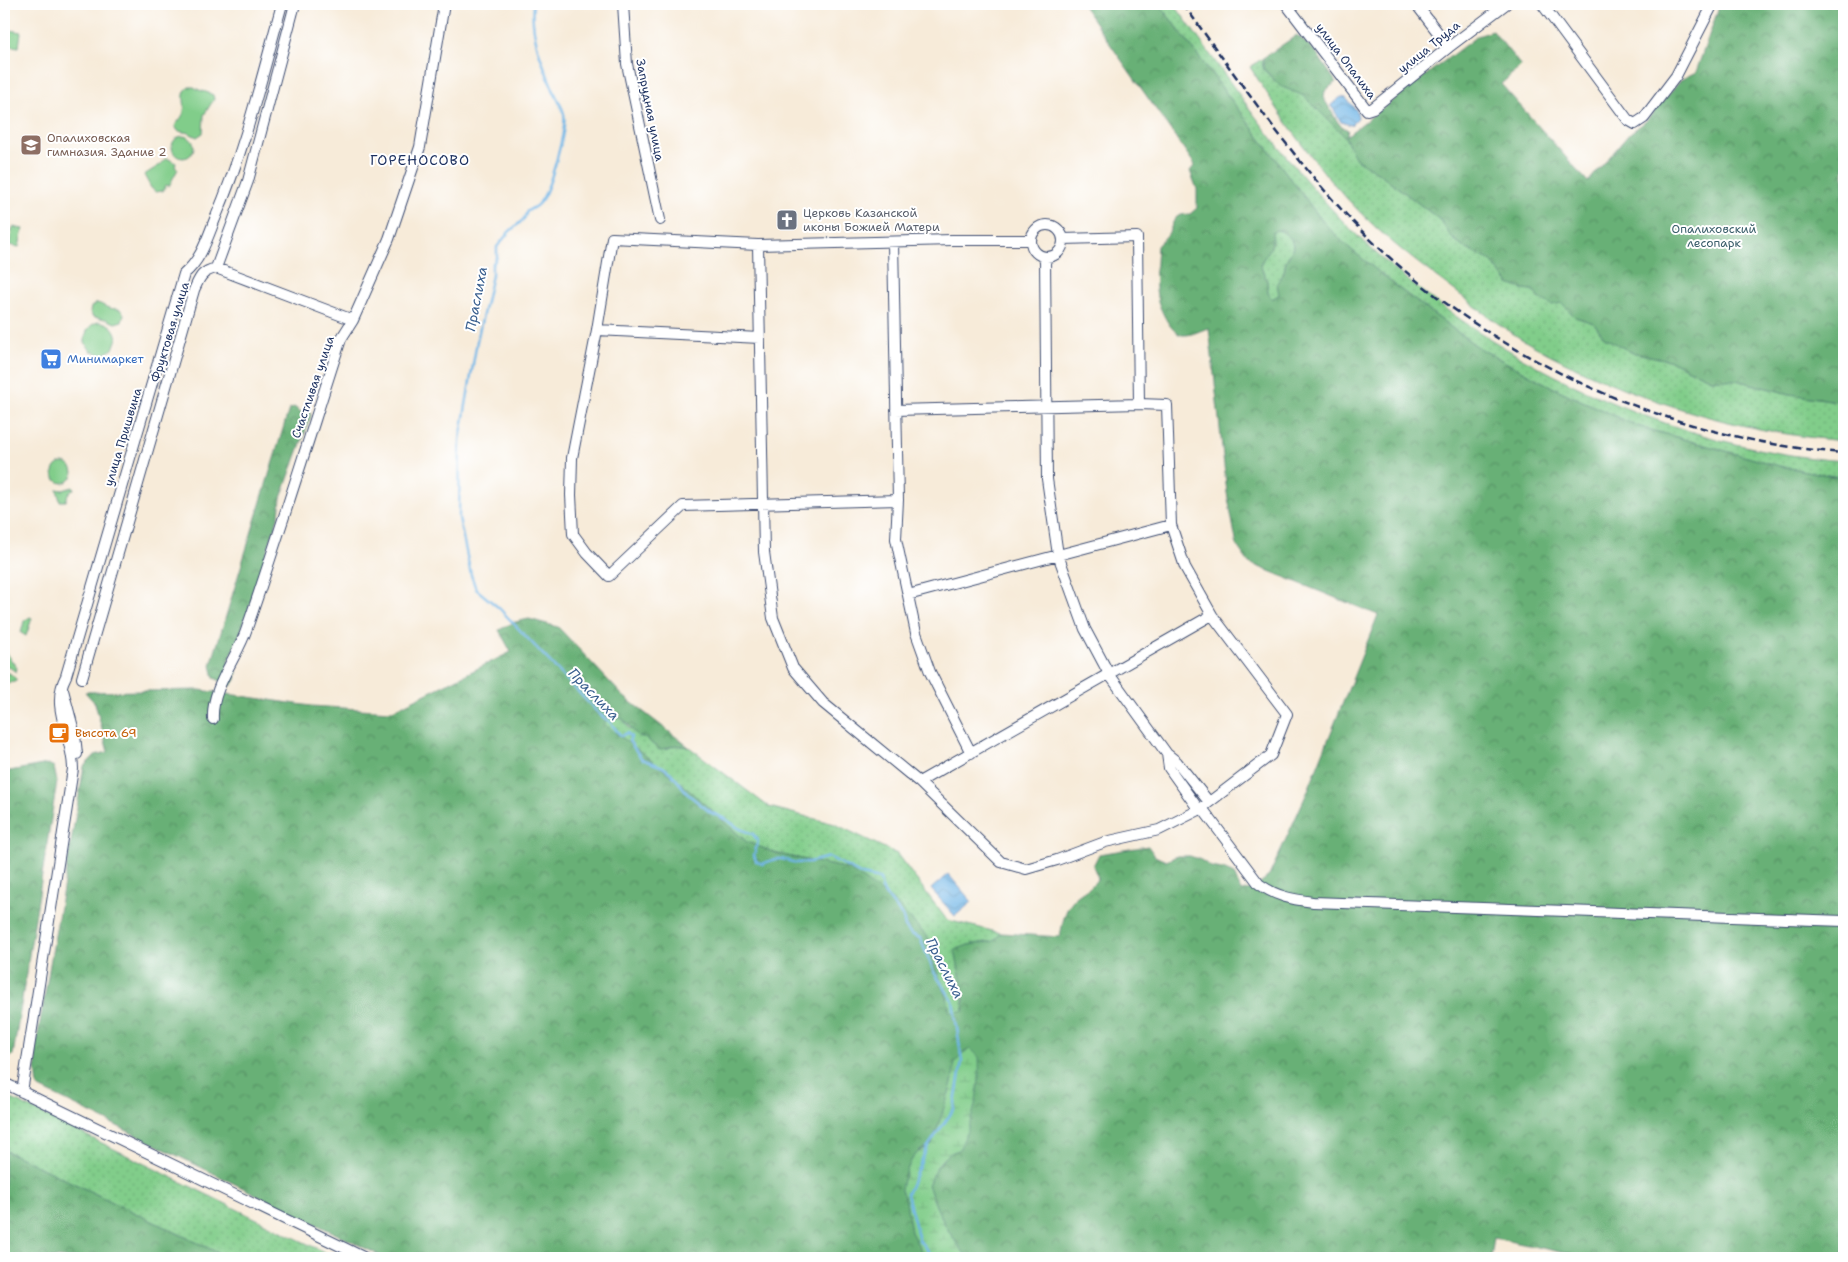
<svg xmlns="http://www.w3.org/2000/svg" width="1848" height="1262" font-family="'Shantell Sans',sans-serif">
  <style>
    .grass { fill: url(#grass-dots); stroke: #4e7e74 }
    .forest { fill: url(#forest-crowns); stroke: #42706a; fill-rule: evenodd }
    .wetland { fill: url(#wetland-marsh); stroke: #4e7e74 }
    .green { fill: #81cd8a; stroke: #4e7e74 }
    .water { fill: url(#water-waves); stroke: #4572a2 }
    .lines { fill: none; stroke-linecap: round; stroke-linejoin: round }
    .stream { stroke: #6fb5e6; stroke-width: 2.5 }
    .street-casing { stroke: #3c4b70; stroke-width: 12 }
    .street { stroke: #fff; stroke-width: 10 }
    .rail { stroke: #1b2f5e; stroke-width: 2.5; stroke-dasharray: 8 4; stroke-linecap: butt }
    .labels { text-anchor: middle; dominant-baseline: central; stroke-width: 4; stroke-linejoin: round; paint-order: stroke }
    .street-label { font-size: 12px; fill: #1b2f5e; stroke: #fff }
    .education-label { font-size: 12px; fill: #785e54; stroke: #fff; text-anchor: start }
    .worship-label { font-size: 12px; fill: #5b616d; stroke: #fff; text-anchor: start }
    .park-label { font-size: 12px; fill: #3a5e6b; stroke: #fff }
    .shop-label { font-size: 12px; fill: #366cbe; stroke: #fff; text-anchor: start }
    .food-label { font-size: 12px; fill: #c56008; stroke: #fff; text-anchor: start }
    .neighbourhood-label { font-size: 14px; letter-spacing: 1px; fill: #1b2f5e; stroke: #fff }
    .water-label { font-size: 14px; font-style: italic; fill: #385e8e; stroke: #fff }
  </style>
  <defs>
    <pattern id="grass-dots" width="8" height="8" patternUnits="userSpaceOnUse" patternTransform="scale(1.25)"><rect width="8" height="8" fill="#81cd8a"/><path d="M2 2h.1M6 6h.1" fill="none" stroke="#6fb07a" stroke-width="1.8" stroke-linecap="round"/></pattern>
    <pattern id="forest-crowns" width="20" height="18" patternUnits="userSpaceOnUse" patternTransform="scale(1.25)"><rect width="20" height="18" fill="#68b076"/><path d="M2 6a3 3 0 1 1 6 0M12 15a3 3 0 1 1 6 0" fill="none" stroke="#559064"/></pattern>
    <pattern id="wetland-marsh" width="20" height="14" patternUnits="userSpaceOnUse" patternTransform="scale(1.25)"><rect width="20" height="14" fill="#81cd8a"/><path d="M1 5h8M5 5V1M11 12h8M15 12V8" fill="none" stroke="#6fb07a"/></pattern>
    <pattern id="water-waves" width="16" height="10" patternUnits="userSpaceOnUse" patternTransform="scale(1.25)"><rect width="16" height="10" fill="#6fb5e6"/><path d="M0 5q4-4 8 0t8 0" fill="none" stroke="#5a94be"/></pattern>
  </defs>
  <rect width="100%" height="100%" fill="#fff"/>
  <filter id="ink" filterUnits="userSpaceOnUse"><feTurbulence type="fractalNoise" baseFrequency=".02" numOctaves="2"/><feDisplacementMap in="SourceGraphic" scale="10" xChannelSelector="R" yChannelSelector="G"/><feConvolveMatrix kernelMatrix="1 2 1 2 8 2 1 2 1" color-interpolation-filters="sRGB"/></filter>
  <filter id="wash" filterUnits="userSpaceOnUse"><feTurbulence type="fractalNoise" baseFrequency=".0096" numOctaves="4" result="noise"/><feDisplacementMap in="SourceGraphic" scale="20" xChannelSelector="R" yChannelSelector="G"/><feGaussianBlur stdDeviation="1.12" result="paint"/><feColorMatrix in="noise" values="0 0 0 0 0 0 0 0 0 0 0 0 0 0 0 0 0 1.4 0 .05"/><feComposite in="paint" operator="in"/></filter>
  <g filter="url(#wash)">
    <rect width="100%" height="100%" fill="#f7ebd9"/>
    <path class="grass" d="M 1159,4 L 1174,4 C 1226,76 1278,153 1340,218 C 1464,348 1664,449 1844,461 L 1844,478 L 1779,466 L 1637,426 L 1554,388 L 1479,348 L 1401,290 L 1348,247 L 1323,222 Z
      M 1263,58 L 1263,69 L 1280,86 L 1304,95 L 1345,137 L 1356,159 L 1379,173 L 1440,220 L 1452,238 L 1467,249 L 1491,261 L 1509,284 L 1522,289 L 1533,290 L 1539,298 L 1562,302 L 1575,317 L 1594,323 L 1604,337 L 1631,352 L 1669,360 L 1711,379 L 1736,380 L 1790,394 L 1844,402 L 1844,441 C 1735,432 1628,398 1532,345 C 1502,329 1473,304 1446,284 C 1412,259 1380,234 1351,203 C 1312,162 1280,114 1250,67 Z
      M 1276,230 L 1282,231 L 1291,239 L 1293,245 L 1292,250 L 1286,261 L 1284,272 L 1280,277 L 1279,295 L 1271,299 L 1268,293 L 1267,281 L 1260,265 C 1267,249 1273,253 1271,233 Z
      M 609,715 L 623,719 L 629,728 L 646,738 L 652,744 L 666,749 L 676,745 L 689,747 L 769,807 L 835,824 L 897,854 L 947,920 L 1001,933 L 994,941 L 968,945 L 961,978 L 964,1012 L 949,1012 L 947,997 L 933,961 L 931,941 L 848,869 L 778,854 L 747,842 L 677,780 L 604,724 Z
      M 4,1095 L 320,1250 L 337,1258 L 229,1258 L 4,1150 Z"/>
    <path class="forest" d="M 1082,4 L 1159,4 L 1323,222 L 1348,247 L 1401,290 L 1479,348 L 1554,388 L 1637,426 L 1779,466 L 1844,478 L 1844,1258 L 1589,1258 L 1494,1238 L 1491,1258 L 968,1258 C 948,1234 938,1214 928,1185 L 934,1171 L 948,1153 L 955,1063 L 952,1084 L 932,1144 L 918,1152 L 911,1161 L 903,1180 L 901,1190 L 906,1201 L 911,1232 L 921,1250 L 928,1258 L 385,1258 L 38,1087 L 36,1069 L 36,1046 L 84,766 L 95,755 L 108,752 L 95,703 L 85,692 L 200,690 L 311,706 L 391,711 L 511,652 L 499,630 L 515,622 L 529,619 L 558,627 L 623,696 L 689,747 L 676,745 L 659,750 L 646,738 L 638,736 L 623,719 L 609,716 L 604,724 L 677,780 L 747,842 L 778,854 L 848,869 L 894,901 L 931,941 L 933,961 L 947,997 L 950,1012 L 964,1011 L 964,995 L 955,950 L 968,945 L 994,941 L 1001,933 L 1060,937 C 1063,921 1065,904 1080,894 C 1090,887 1090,889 1098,878 L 1093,866 L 1099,854 L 1148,846 L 1155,856 L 1166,861 L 1177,856 L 1190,856 L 1201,860 L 1211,867 L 1223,869 L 1234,874 L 1241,891 L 1252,889 L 1269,876 L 1306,795 L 1378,615 L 1249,563 L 1237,546 L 1227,493 L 1209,328 C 1200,330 1192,336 1182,335 C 1171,333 1161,311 1158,301 C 1154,287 1156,261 1157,246 C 1161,241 1168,236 1170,230 C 1175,218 1174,215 1190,214 L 1197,208 L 1197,189 L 1190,171 L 1195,165 ZM 1276,230 L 1282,231 L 1291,239 L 1293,245 L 1292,251 L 1286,261 L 1284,272 L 1277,283 L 1279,295 L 1272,299 L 1268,293 L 1267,281 L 1260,265 C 1267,249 1273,253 1272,233 Z
      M 1720,4 L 1844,4 L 1844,402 L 1790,394 L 1736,380 L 1711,379 L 1669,360 L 1631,352 L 1604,337 L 1594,323 L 1575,317 L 1562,303 L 1552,305 L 1539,298 L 1533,290 L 1522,289 L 1509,284 L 1491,261 L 1467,249 L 1452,238 L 1440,220 L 1379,173 L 1356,159 L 1345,137 L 1304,96 L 1280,86 L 1263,68 L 1263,58 L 1297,35 L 1315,51 L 1336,82 L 1325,91 L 1324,99 L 1339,124 L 1348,130 L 1346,136 L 1477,36 L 1493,31 L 1521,66 L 1501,84 L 1588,182 L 1630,133 L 1645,122 L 1682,79 L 1696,72 Z
      M 294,407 L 301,412 L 310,412 L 311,416 L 281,498 L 279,515 L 243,626 L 228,662 L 237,672 L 236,680 L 231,686 L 225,686 L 223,682 L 214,678 L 211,665 L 289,409 Z
      M 48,764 L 54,767 L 57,782 L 13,1055 L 4,1063 L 4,772 Z
      M 4,1150 L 229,1258 L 4,1258 Z"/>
    <path class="wetland" d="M 971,1049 L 979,1057 C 981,1090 973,1120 959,1150 C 941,1154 935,1169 928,1185 C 938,1214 948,1234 968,1258 L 928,1258 L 921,1250 L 911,1232 L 906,1201 L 901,1190 L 903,1180 L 911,1161 L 918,1152 L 927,1148 L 932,1144 L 952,1084 L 955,1063 L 962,1054 Z"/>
    <path class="green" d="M 4,29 L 21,32 L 19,47 L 4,45 Z
      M 189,87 L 194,87 C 201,92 206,91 213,95 L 214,99 L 204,115 L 203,133 L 197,137 L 189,133 L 178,131 L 175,126 C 178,121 183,117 184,111 C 186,102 180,93 189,87 Z
      M172 147a11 11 0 1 1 22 0a11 11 0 1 1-22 0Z
      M 167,158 L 176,163 L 175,167 L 178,169 L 169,186 L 166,185 L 163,191 L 156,192 L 151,188 L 144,175 L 160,165 Z
      M 13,227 L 23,229 L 19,247 L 9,245 Z
      M 97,303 C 102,304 105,307 109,308 C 116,310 119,306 124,314 L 122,321 L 115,323 L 106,319 L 93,317 L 90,312 L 91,307 Z
      M 98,322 C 109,322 115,328 117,338 L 113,349 L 102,355 L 91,351 L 85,342 C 85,331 89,325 98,322 Z
      M53 473a10 10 0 1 1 20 0a10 10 0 1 1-20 0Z
      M 73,487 L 74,489 L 68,494 L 66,501 L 60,501 L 57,489 L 63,490 Z
      M 30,617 L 32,618 L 26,636 L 21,633 L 24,621 Z
      M 4,650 L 17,668 L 16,672 L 9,667 L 4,667 Z
      M 4,672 L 11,674 L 17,680 L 4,684 Z"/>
    <path class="water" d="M 1341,97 L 1346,98 L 1357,111 L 1358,118 L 1351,125 L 1341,122 L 1331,105 Z
      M 948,874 L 972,902 L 955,916 L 931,889 Z"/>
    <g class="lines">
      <path class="stream" d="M 533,4 C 530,33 542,63 553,89 C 556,97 562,106 564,114 C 567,129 550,187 542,199 C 538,206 533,208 527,211 L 524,219 L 509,232 L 497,247 L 497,257 L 492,265 L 492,275 L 477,341 L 460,440 L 459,518 L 471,575 L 476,589 L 499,608 L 599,714 L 610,722 L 621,736 L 627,733 L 631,737 L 629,741 L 642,759 L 663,767 L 671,773 L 689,795 L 710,812 L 727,820 L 740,829 L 753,834 L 758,841 L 754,855 L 756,861 L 762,864 L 775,859 L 782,859 L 796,863 L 810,862 L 829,857 L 862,875 L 880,879 L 882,889 L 887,897 L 903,917 L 905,927 L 911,934 L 920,938 L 934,972 L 953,1001 L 962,1061 L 954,1109 L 927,1148 L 907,1194 L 919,1240 L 933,1258"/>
    </g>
  </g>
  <g filter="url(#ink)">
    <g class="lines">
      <g class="street-casing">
        <path id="street" d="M 623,4 L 627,64 L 660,220
          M 1286,4 L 1367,110 L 1373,108 L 1449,47 L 1506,4
          M 1416,4 L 1449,47
          M 1542,4 L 1628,120 L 1635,124 L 1644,118 L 1676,76 L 1713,4
          M1031 241a16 16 0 1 1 32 0a16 16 0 1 1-32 0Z
          M 1063,239 L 1137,237 L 1139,404
          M 893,242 L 898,500 L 896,539 L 916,633 L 930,672 L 971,753
          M 758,245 L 764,552 L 773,618 L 793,668 L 823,703 L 919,782 L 1001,862 L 1026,869 L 1057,860 L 1105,842 L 1159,830 L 1199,810 L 1271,755 L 1287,714 L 1212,615 L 1185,567 L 1171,525 L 1167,405 L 1139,404 L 896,410
          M 1045,257 L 1047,479 L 1058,555 L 1085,629 L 1109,674 L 1167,754 L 1177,762 L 1209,802
          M 216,268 L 353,320
          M 597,330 L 760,338
          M 898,500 L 683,506 L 609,576 L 587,553 L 573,534 L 571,495 L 572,458 L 597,330 L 612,238 L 758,245 L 952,240 L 1031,240
          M 908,595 L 1171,525
          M 82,678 L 194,290 C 200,277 201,272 216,268 L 248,181 L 295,4
          M 63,690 L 75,735 L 77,754
          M 213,719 C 211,687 238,657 247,628 C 280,532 310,435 341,339 L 353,320 L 389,239 L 420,147 L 444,4
          M 1167,754 L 1169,768 L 1199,810
          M 919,782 L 1212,615
          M 1202,808 L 1259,884 C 1277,897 1292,899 1313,902 L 1844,921
          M 4,1083 L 365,1258
          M 22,1092 L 73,769 C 73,736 49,708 66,676 L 184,274 C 201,260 207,239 215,219 C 245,149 262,76 282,4"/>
      </g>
      <use href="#street" class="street"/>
      <path class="rail" d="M 1183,4 C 1234,73 1283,145 1341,209 C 1467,348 1658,439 1844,453"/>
    </g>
  </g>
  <defs>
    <g id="school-square" transform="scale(1.125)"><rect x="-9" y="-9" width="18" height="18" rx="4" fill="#8d6e63" stroke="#fff"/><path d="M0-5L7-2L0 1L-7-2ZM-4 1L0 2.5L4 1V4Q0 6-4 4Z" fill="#fff"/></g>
    <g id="church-square" transform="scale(1.125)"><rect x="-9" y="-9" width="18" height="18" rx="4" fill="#6b7280" stroke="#fff"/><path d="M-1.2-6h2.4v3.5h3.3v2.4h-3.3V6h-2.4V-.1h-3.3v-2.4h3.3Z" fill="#fff"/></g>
    <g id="supermarket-square" transform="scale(1.125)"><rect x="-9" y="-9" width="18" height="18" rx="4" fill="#3f7fe0" stroke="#fff"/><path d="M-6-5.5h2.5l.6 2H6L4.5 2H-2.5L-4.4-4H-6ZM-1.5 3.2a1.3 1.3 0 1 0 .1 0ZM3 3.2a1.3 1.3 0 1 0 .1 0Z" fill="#fff"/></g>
    <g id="cafe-square" transform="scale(1.125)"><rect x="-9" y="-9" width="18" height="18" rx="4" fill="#e8710a" stroke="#fff"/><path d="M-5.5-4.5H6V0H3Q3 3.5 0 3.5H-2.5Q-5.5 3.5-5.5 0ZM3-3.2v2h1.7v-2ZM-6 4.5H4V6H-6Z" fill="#fff"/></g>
  </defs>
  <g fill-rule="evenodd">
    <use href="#school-square" x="31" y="145"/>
    <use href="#church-square" x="787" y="220"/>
    <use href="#supermarket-square" x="51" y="359"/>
    <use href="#cafe-square" x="59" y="733"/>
  </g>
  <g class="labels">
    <g class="street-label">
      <text transform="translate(1429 47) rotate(-39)">улица Труда</text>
      <text transform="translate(1346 61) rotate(53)">улица Опалиха</text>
      <text transform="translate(650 110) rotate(79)">Запрудная улица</text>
      <text transform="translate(170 332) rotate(-73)">Фруктовая улица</text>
      <text transform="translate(313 387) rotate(-71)">Счастливая улица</text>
      <text transform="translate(123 437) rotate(-73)">улица Пришвина</text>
    </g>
    <g class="education-label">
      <text x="47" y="138">Опалиховская<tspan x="47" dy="14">гимназия. Здание 2</tspan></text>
    </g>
    <g class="worship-label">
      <text x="803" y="213">Церковь Казанской<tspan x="803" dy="14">иконы Божией Матери</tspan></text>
    </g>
    <g class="park-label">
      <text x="1714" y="229">Опалиховский<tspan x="1714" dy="14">лесопарк</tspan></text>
    </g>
    <g class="shop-label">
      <text x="67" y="359">Минимаркет</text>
    </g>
    <g class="food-label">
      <text x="75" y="733">Высота 69</text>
    </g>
    <g class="neighbourhood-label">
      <text x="420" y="160">ГОРЕНОСОВО</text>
    </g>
    <g class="water-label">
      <text transform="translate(476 299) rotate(-79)">Праслиха</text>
      <text transform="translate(594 694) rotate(46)">Праслиха</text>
      <text transform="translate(945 968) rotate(63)">Праслиха</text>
    </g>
  </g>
  <rect width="1848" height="1262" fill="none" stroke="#fff" stroke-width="20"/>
</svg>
